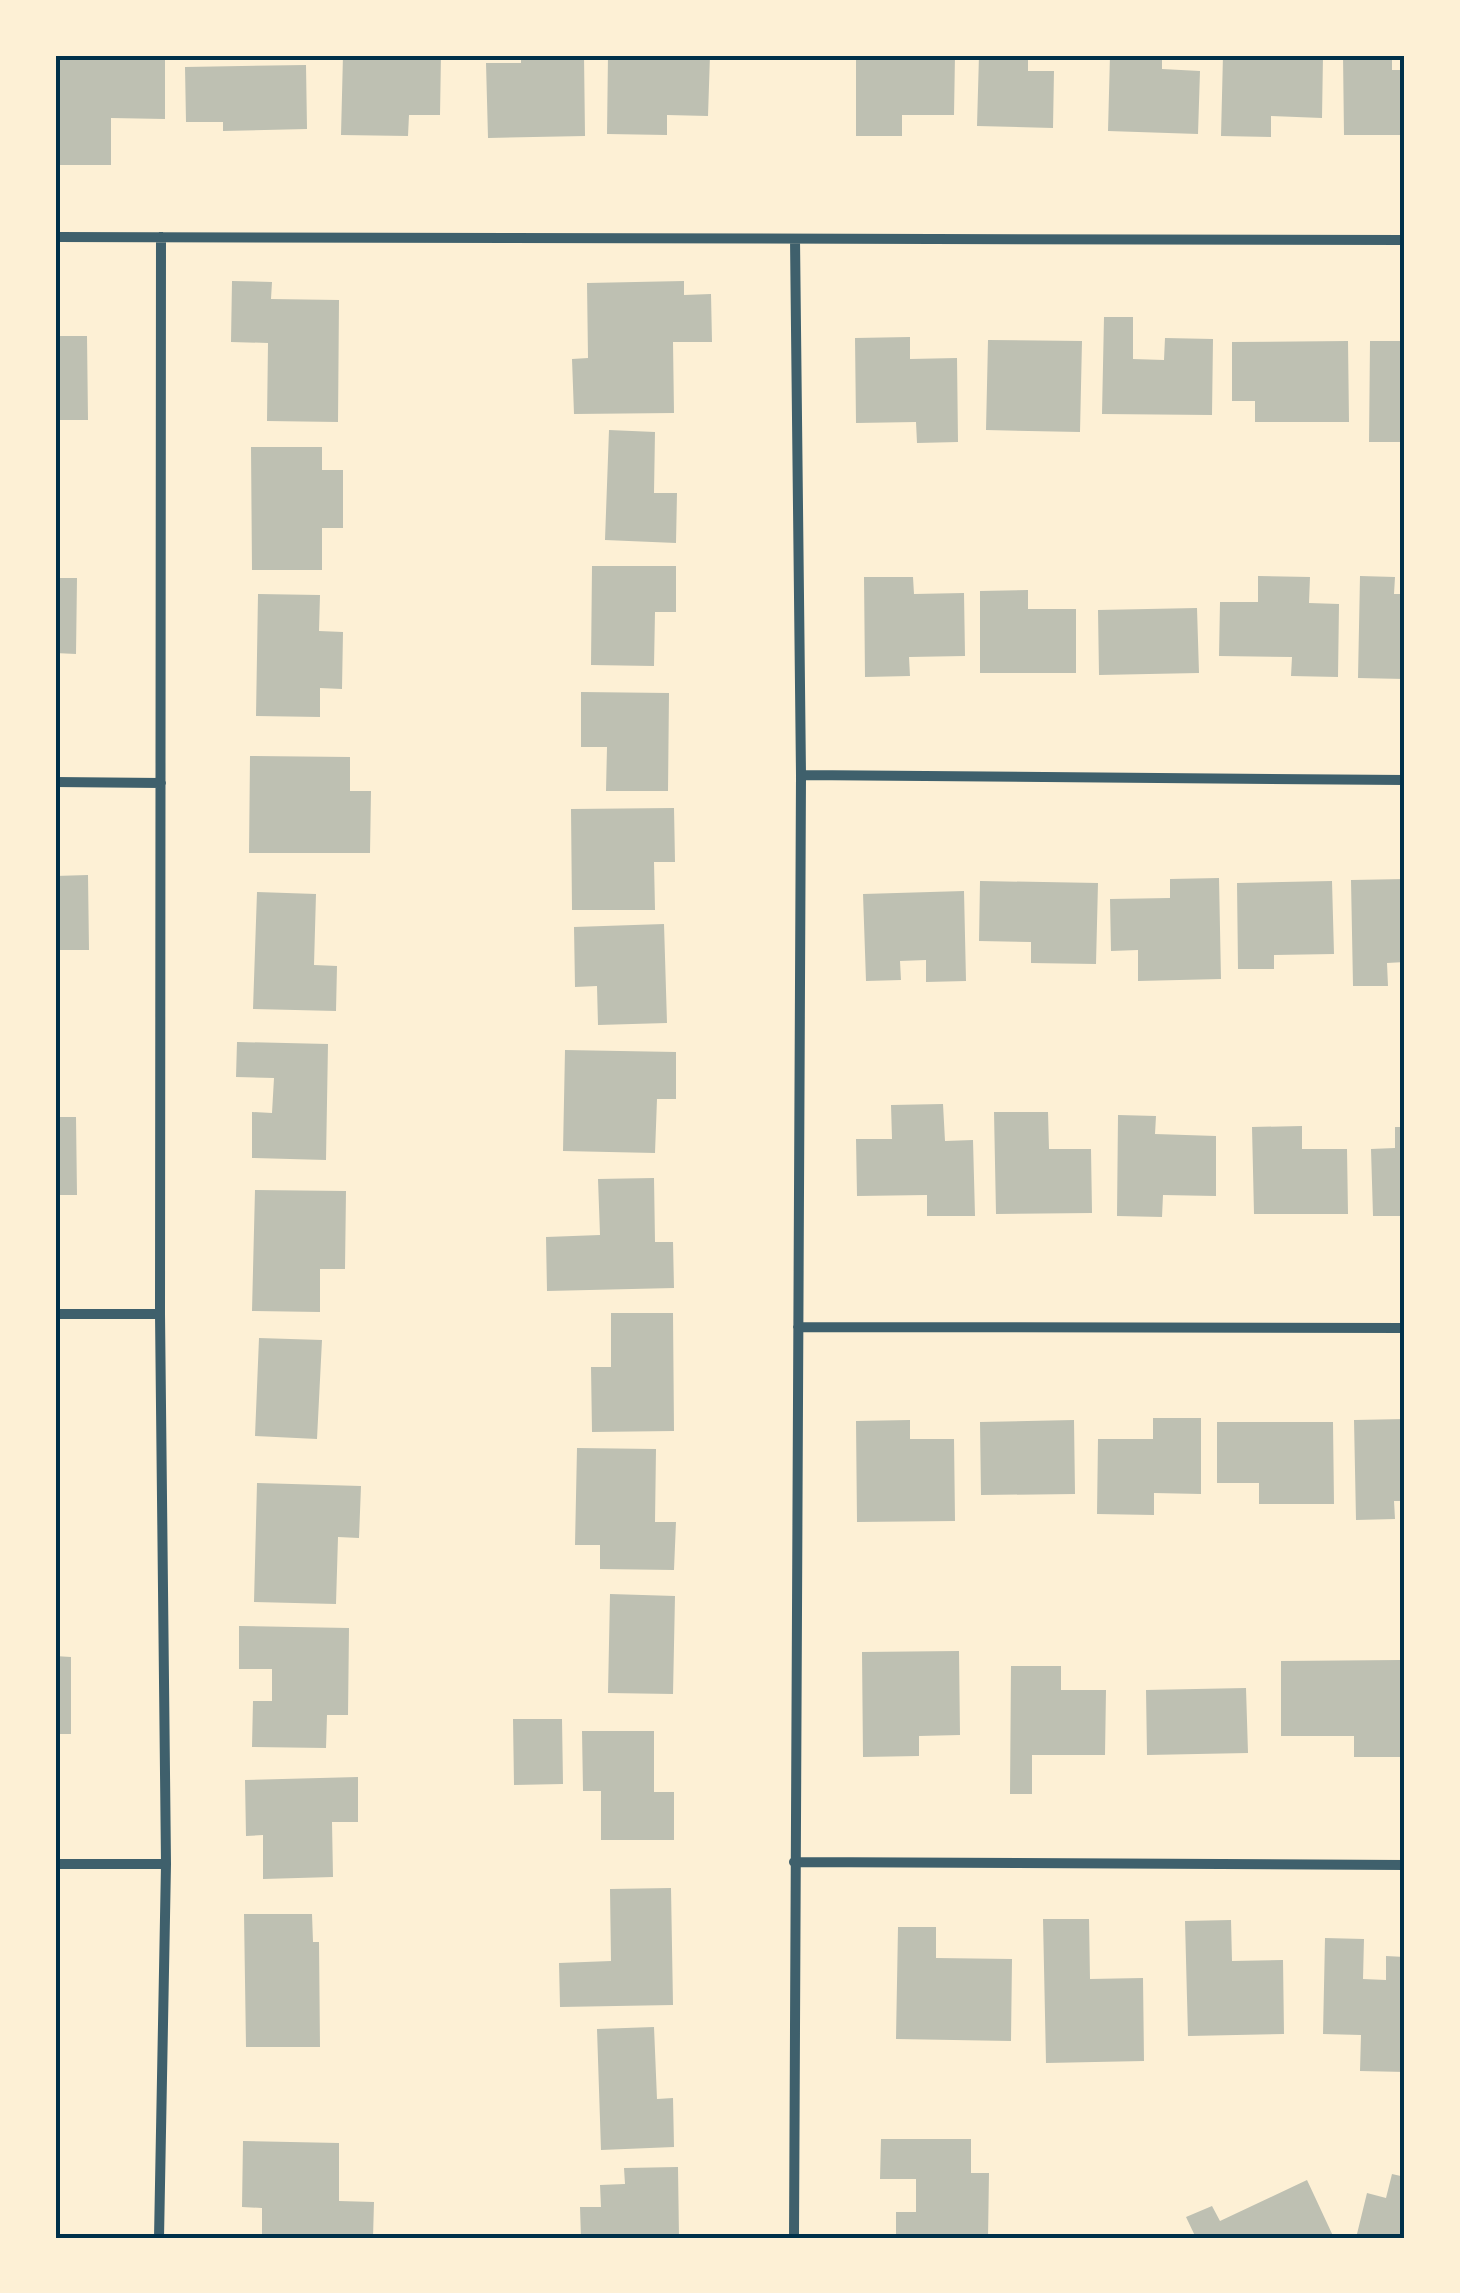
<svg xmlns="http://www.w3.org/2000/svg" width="1460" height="2293" font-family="Lato,sans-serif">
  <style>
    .building { fill: #bec0b2 }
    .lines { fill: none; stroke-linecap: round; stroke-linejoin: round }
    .minor { stroke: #3f606c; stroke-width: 10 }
    .neatline { fill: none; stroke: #003049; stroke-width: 4 }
  </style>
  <rect width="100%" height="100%" fill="#fdf0d5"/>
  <path class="building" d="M 55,55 L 165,55 L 165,119 L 111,118 L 111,165 L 55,165 Z
    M 343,55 L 441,55 L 440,115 L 409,115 L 408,136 L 341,135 Z
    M 521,55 L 584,55 L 585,136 L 488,138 L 486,63 L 521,63 Z
    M 608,55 L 710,55 L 708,116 L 667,115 L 667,135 L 607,134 Z
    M 856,55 L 955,55 L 954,115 L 902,115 L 902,136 L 856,136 Z
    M 979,55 L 1028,55 L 1028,71 L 1054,71 L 1053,128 L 977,126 Z
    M 1110,55 L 1162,55 L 1162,69 L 1200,71 L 1198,134 L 1108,131 Z
    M 1223,55 L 1323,56 L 1322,118 L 1271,116 L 1271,137 L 1221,136 Z
    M 1343,55 L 1392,55 L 1392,70 L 1405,70 L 1405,135 L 1344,135 Z
    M 306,65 L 307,129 L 223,131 L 223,122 L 186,122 L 185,67 Z
    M 232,281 L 272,282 L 271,299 L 339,300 L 338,422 L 267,421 L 268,343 L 231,342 Z
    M 684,281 L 684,295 L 711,294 L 712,342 L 673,342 L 674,413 L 574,414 L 572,359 L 588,358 L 587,283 Z
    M 1104,317 L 1133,317 L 1133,359 L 1164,360 L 1165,338 L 1213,339 L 1212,415 L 1102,414 Z
    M 55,336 L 87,336 L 88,420 L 55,420 Z
    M 910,337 L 910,359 L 957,358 L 958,442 L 917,443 L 916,422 L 856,423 L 855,338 Z
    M 988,340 L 1082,341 L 1080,432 L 986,430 Z
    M 1348,341 L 1349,422 L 1255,422 L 1255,401 L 1232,401 L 1232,342 Z
    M 1370,341 L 1405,341 L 1405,442 L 1369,442 Z
    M 609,430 L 655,432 L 654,493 L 677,493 L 676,543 L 605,540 Z
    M 251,447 L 322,447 L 322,470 L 343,470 L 343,528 L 322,528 L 322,570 L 252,570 Z
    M 592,566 L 676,566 L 676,612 L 655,612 L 654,666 L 591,665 Z
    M 1258,576 L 1310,577 L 1309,603 L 1339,604 L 1338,677 L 1291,676 L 1292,657 L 1219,656 L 1220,602 L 1258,602 Z
    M 1360,576 L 1395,577 L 1394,594 L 1405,594 L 1404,679 L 1358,678 Z
    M 864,577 L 913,577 L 914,594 L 964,593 L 965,656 L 909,657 L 910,676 L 865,677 Z
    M 55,578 L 77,578 L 76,654 L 55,653 Z
    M 1028,590 L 1028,609 L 1076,609 L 1076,673 L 980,673 L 980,591 Z
    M 258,594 L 320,595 L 319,631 L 343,632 L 342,689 L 320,688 L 320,717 L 256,716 Z
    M 1197,608 L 1199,673 L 1099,675 L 1098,610 Z
    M 581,692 L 669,693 L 668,791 L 606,791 L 607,747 L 581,747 Z
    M 250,756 L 350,757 L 350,791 L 371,791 L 370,853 L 249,853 Z
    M 674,808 L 675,862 L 654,862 L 655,910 L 572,910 L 571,809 Z
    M 88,875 L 89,950 L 55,950 L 55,876 Z
    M 1219,878 L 1221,979 L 1138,981 L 1138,950 L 1111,951 L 1110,899 L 1170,898 L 1170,879 Z
    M 1405,879 L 1405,962 L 1387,963 L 1388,986 L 1353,986 L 1351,880 Z
    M 980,881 L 1098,883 L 1096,964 L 1031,963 L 1031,942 L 979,941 Z
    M 1332,881 L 1334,954 L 1274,955 L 1274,969 L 1238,969 L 1237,883 Z
    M 964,891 L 966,981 L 926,982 L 926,960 L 900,961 L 901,980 L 866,981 L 863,894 Z
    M 257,892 L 316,894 L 314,965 L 337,966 L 336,1011 L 253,1009 Z
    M 664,924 L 667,1023 L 598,1025 L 597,986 L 575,987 L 574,927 Z
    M 237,1042 L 328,1044 L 326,1160 L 252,1158 L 252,1112 L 272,1113 L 274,1078 L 236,1077 Z
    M 565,1050 L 676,1052 L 676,1099 L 657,1099 L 655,1153 L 563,1151 Z
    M 943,1104 L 945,1141 L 973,1140 L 975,1216 L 927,1216 L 927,1195 L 857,1196 L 856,1139 L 892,1139 L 891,1105 Z
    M 994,1112 L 1048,1112 L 1049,1149 L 1091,1149 L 1092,1213 L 996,1214 Z
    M 1118,1115 L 1156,1116 L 1155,1134 L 1216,1136 L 1216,1196 L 1163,1195 L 1162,1217 L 1117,1216 Z
    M 55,1117 L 76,1117 L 77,1195 L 55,1195 Z
    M 1302,1126 L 1302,1149 L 1347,1149 L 1348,1214 L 1254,1214 L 1252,1127 Z
    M 1395,1127 L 1405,1127 L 1405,1216 L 1373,1216 L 1371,1149 L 1395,1148 Z
    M 654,1178 L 655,1242 L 673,1242 L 674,1288 L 547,1291 L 546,1237 L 600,1235 L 598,1179 Z
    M 255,1190 L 346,1191 L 345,1269 L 320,1269 L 320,1312 L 252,1311 Z
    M 611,1313 L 673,1313 L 674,1431 L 592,1432 L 591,1367 L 611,1367 Z
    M 259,1338 L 322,1340 L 317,1439 L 255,1436 Z
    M 1153,1418 L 1201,1418 L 1201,1494 L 1154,1493 L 1154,1515 L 1097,1514 L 1098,1439 L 1153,1439 Z
    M 1405,1419 L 1405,1501 L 1394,1501 L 1395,1519 L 1356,1520 L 1354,1420 Z
    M 910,1420 L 910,1439 L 954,1439 L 955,1521 L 857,1522 L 856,1421 Z
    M 1074,1420 L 1075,1494 L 981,1495 L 980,1422 Z
    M 1217,1422 L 1333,1422 L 1334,1504 L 1259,1504 L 1259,1483 L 1217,1483 Z
    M 577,1448 L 656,1449 L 655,1522 L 676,1522 L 674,1570 L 600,1569 L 600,1545 L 575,1545 Z
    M 55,1465 L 58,1465 L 60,1522 L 55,1523 Z
    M 257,1483 L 361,1486 L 359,1538 L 338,1537 L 336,1604 L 254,1602 Z
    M 610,1594 L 675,1596 L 673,1694 L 608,1693 Z
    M 239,1626 L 349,1628 L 348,1715 L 327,1715 L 326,1748 L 252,1747 L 253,1701 L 272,1701 L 272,1669 L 239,1669 Z
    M 959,1651 L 960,1735 L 919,1736 L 919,1756 L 863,1757 L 862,1652 Z
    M 55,1656 L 71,1657 L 71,1734 L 55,1734 Z
    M 1400,1660 L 1401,1757 L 1354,1757 L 1354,1736 L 1281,1736 L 1281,1661 Z
    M 1011,1666 L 1061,1666 L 1061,1690 L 1106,1690 L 1105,1755 L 1032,1755 L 1032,1794 L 1010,1794 Z
    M 1246,1688 L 1248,1753 L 1147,1755 L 1146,1690 Z
    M 513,1719 L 562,1719 L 563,1784 L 514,1785 Z
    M 582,1731 L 654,1731 L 654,1792 L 674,1792 L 674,1840 L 601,1840 L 601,1791 L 583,1791 Z
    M 358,1777 L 358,1822 L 332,1822 L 333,1877 L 263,1879 L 263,1835 L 246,1836 L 245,1780 Z
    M 671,1888 L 673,2005 L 560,2007 L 559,1963 L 611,1961 L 610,1889 Z
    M 244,1914 L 312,1914 L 313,1942 L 319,1942 L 320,2047 L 246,2047 Z
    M 1043,1919 L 1089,1919 L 1090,1979 L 1143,1978 L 1144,2061 L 1046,2063 Z
    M 1231,1920 L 1232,1961 L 1283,1960 L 1284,2034 L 1188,2036 L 1185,1921 Z
    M 898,1927 L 936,1927 L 936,1958 L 1012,1959 L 1011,2041 L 896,2039 Z
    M 1325,1938 L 1364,1939 L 1363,1979 L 1386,1980 L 1386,1956 L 1405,1957 L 1405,2072 L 1360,2071 L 1361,2035 L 1323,2034 Z
    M 654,2027 L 657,2099 L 673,2098 L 674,2147 L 601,2150 L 597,2029 Z
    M 881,2139 L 971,2139 L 971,2173 L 989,2173 L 988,2238 L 896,2238 L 896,2212 L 916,2212 L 916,2179 L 880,2179 Z
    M 243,2141 L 339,2143 L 339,2201 L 374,2202 L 373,2238 L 262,2238 L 262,2208 L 242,2207 Z
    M 678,2167 L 679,2238 L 581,2238 L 580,2207 L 601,2207 L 600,2185 L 625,2184 L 624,2168 Z
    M 1392,2174 L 1405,2177 L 1405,2238 L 1356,2238 L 1367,2193 L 1386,2198 Z
    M 1307,2180 L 1334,2238 L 1196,2238 L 1186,2217 L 1212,2206 L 1220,2221 Z"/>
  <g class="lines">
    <path class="minor" d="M 55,237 L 1405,240
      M 801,775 L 1405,780
      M 55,782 L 161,783
      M 55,1314 L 160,1314
      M 798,1327 L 1405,1328
      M 794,1862 L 1405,1865
      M 55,1864 L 166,1864
      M 159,2238 L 166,1864 L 160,1314 L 161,237
      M 794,2238 L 801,775 L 795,239"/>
  </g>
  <rect width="1460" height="2293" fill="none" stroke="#fdf0d5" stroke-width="115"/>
  <rect x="58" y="58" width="1344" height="2178" class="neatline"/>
</svg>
